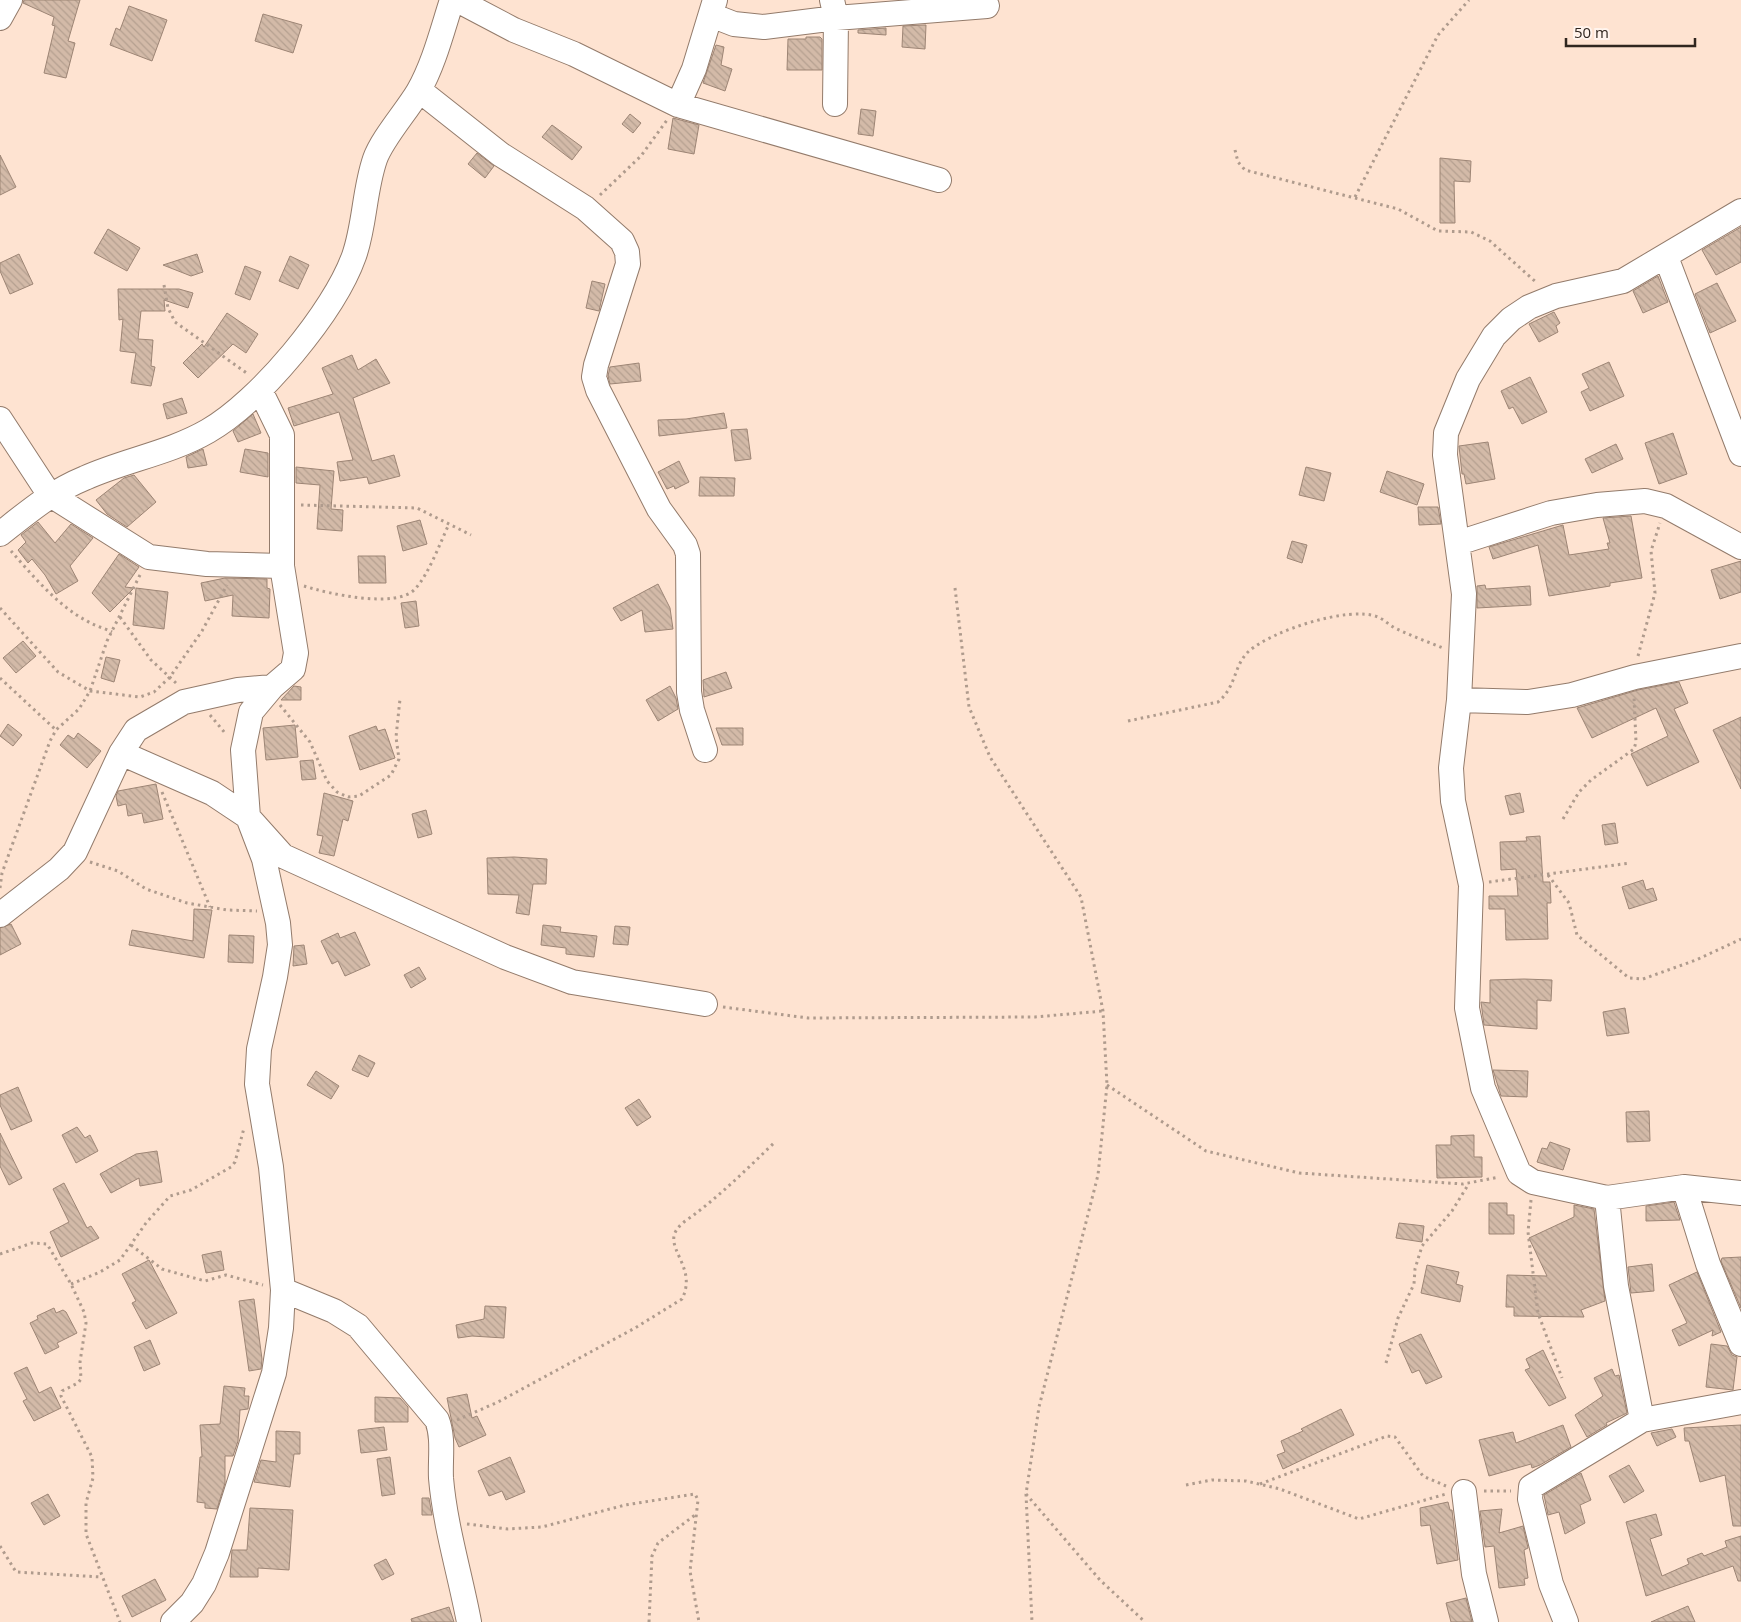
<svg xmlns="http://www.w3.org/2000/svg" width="1741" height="1622" font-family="'Open Sans',sans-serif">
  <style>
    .building { fill: url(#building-back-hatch); stroke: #9d8575 }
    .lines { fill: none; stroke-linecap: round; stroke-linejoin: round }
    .minor-casing { stroke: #937b6b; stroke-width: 26 }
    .path { stroke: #af9b8d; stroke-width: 3; stroke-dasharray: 2.5 4; stroke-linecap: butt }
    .minor { stroke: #fff; stroke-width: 24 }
  </style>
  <defs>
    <pattern id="building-back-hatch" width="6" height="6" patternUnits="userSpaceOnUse" patternTransform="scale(1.25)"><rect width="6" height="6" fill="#d3baa8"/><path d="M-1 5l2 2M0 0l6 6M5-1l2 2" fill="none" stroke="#b5a090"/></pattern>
  </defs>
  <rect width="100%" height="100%" fill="#fee3d1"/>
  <path class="building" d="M 24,0 L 80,0 L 68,41 L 75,43 L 66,78 L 44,73 L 55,26 L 52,25 L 54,17 L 23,3 Z
    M 129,6 L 167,20 L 152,61 L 110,45 L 116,28 L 120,30 Z
    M 263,14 L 302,25 L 293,53 L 255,41 Z
    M 925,25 L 926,25 L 925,49 L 902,47 L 903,26 Z
    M 886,28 L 886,35 L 858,33 L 858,30 Z
    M 806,37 L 820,37 L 822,39 L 822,70 L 787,70 L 788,39 L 806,39 Z
    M 716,45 L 724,47 L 721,65 L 732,69 L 725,91 L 703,83 Z
    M 861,109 L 876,111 L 873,136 L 858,134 Z
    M 630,114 L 641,123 L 633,133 L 622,124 Z
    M 673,118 L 699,125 L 694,154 L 668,149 Z
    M 552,125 L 582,147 L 572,160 L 542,137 Z
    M 477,153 L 494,166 L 485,178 L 468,164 Z
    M 0,155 L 16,187 L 0,195 Z
    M 1440,158 L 1471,161 L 1470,182 L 1454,181 L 1455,223 L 1440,223 Z
    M 1741,227 L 1741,262 L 1716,275 L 1702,250 Z
    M 108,229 L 140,248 L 127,271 L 94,253 Z
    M 19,254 L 33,284 L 10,294 L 0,271 L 0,263 Z
    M 197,254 L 203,272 L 191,276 L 163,265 Z
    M 290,256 L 309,265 L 298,289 L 279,281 Z
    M 245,266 L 261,272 L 250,300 L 235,294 Z
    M 1658,276 L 1668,302 L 1643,313 L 1633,291 Z
    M 592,281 L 605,284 L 599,311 L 586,308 Z
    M 1717,283 L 1736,321 L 1710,333 L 1695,294 Z
    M 118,289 L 179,289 L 193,293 L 188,308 L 164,300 L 165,311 L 141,311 L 138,339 L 153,340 L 151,366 L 155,367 L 151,386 L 131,383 L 136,353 L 120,351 L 123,319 L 119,320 Z
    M 1554,312 L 1560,323 L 1556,326 L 1558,332 L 1539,342 L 1529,324 Z
    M 227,313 L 258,334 L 246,353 L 233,344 L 198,378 L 183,363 L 202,344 L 204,347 Z
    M 352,355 L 358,370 L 376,359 L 390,383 L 353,398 L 372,461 L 394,455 L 400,476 L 369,484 L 367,477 L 340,481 L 337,462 L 353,460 L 339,412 L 294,426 L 288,408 L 333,394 L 322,368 Z
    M 1609,362 L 1624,396 L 1590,411 L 1581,392 L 1589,388 L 1582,374 Z
    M 639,363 L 641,381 L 610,384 L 608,376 L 610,367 Z
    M 1530,377 L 1547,412 L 1522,424 L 1513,407 L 1509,409 L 1501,391 Z
    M 182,398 L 187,413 L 167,419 L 163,404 Z
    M 724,413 L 727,428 L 659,436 L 658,420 L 686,419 Z
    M 253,414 L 261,433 L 238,442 L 233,431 Z
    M 747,429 L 751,459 L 735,461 L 731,430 Z
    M 1673,433 L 1687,474 L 1659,484 L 1645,443 Z
    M 1488,442 L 1495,479 L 1466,484 L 1464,474 L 1462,474 L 1459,446 Z
    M 1616,444 L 1623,459 L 1592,473 L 1585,459 Z
    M 203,449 L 207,465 L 188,468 L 186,457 Z
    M 245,449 L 268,453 L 268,477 L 240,472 Z
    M 679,461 L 689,482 L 675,489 L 674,486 L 667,489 L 658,472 Z
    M 296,467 L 334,471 L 331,509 L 343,510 L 342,531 L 317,529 L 320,485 L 296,483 Z
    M 1306,467 L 1331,473 L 1324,501 L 1299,495 Z
    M 1387,471 L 1424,484 L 1417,505 L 1380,492 Z
    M 134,475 L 156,502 L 127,527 L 107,514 L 96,500 L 124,478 Z
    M 700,477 L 735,478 L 734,496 L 699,496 Z
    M 1418,507 L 1438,507 L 1441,524 L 1419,525 Z
    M 1631,516 L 1642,578 L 1610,583 L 1610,586 L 1549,596 L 1538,545 L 1493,559 L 1489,547 L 1563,525 L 1569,555 L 1609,549 L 1607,543 L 1610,543 L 1603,518 Z
    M 420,520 L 427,544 L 403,551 L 397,526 Z
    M 38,522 L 55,543 L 71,524 L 93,538 L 70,566 L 78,581 L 56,594 L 45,575 L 32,559 L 28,563 L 18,550 L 26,542 L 21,535 Z
    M 1292,541 L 1307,545 L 1302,563 L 1287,558 Z
    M 119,554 L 139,567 L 125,587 L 134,588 L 110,612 L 92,593 Z
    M 358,556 L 385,556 L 386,583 L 359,583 Z
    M 1741,561 L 1741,592 L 1720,599 L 1711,570 Z
    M 225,578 L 267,579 L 267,588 L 270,589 L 269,618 L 232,616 L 233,595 L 205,601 L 201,583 Z
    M 658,584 L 670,608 L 673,629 L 645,632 L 642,610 L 621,621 L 613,608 Z
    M 1485,585 L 1486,589 L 1530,586 L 1531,605 L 1477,608 L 1477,586 Z
    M 136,588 L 168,592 L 164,629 L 133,625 Z
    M 416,601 L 419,626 L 405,628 L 401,603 Z
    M 23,641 L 36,656 L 16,673 L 3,658 Z
    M 106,657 L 120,660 L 114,682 L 101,678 Z
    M 726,672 L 732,688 L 704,697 L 703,680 Z
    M 1679,682 L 1688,703 L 1674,709 L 1699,762 L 1647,786 L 1631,754 L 1668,736 L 1656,708 L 1592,738 L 1577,708 L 1638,690 Z
    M 294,686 L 301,687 L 301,700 L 281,700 Z
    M 670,686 L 676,698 L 678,709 L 658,721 L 646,700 Z
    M 1741,717 L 1741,789 L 1713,730 Z
    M 8,724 L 22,735 L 13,746 L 0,736 Z
    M 295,725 L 298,757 L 266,760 L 263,728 Z
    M 376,726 L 378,731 L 385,729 L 395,758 L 360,770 L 349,736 Z
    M 716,728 L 743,728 L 743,745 L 722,745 Z
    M 78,733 L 101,751 L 87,768 L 60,745 L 68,735 L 74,739 Z
    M 313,760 L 316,779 L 302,780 L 300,761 Z
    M 156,784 L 163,819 L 144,823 L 142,813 L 128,816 L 126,804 L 118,806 L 116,796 L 118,791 Z
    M 324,793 L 353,801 L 348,821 L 343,819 L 334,856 L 319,853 L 323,836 L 317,835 Z
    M 1520,793 L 1524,812 L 1510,815 L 1505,796 Z
    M 426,810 L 432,834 L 418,838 L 412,814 Z
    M 1615,823 L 1618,843 L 1605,845 L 1602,825 Z
    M 1540,836 L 1543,882 L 1550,882 L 1551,903 L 1547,903 L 1548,939 L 1506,940 L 1505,909 L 1489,909 L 1489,896 L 1518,896 L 1516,869 L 1501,870 L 1500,842 L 1527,841 L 1526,837 Z
    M 514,857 L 547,859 L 546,884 L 533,884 L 529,915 L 516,913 L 519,895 L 488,894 L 487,858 Z
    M 1643,880 L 1646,890 L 1653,888 L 1657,900 L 1629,909 L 1622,887 Z
    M 194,909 L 212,910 L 204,958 L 129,945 L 132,930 L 193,941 Z
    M 11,924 L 21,944 L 0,955 L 0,928 Z
    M 543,925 L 561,927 L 560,932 L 597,936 L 594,957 L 566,954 L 566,948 L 541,945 Z
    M 615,926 L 630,927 L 628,945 L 613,944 Z
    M 355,932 L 370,965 L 345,976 L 338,961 L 332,964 L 321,941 L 338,933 L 340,938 Z
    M 229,935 L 254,936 L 253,963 L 228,962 Z
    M 304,945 L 307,964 L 293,966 L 294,946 Z
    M 419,967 L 426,979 L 411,988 L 404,975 Z
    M 1524,979 L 1552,980 L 1551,1001 L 1537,1000 L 1537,1029 L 1484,1025 L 1481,1002 L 1490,1003 L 1490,980 Z
    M 1625,1008 L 1629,1033 L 1607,1036 L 1603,1012 Z
    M 359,1055 L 375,1063 L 368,1077 L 352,1070 Z
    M 1493,1070 L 1528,1071 L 1527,1097 L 1501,1096 Z
    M 316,1071 L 339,1086 L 331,1099 L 307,1085 Z
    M 18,1087 L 32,1121 L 11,1130 L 0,1105 L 0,1095 Z
    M 639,1099 L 651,1117 L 637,1126 L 625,1108 Z
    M 1649,1111 L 1650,1141 L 1627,1142 L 1626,1112 Z
    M 77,1127 L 85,1138 L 90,1135 L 98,1151 L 76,1163 L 62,1135 Z
    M 0,1133 L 22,1178 L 9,1185 L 0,1166 Z
    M 1474,1135 L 1474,1157 L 1482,1157 L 1482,1177 L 1437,1178 L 1436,1145 L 1451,1145 L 1451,1136 Z
    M 1550,1142 L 1570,1149 L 1563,1170 L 1537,1162 L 1542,1148 L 1547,1149 Z
    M 157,1151 L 162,1182 L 140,1186 L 139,1178 L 111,1193 L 100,1174 L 136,1154 Z
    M 64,1183 L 87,1228 L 91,1226 L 99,1238 L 61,1257 L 50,1232 L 69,1222 L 53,1189 Z
    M 1674,1202 L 1680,1220 L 1646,1221 L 1646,1206 Z
    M 1489,1203 L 1507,1203 L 1507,1215 L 1514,1215 L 1514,1234 L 1489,1234 Z
    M 1574,1205 L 1594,1209 L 1605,1301 L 1581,1310 L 1584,1317 L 1514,1316 L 1514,1307 L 1506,1307 L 1507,1275 L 1547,1276 L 1529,1238 L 1574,1217 Z
    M 1399,1223 L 1424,1226 L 1422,1242 L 1396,1238 Z
    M 221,1251 L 224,1270 L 206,1273 L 202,1255 Z
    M 1741,1257 L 1741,1308 L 1721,1261 L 1722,1258 Z
    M 149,1260 L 177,1313 L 146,1329 L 132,1303 L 136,1301 L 122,1274 Z
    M 1652,1264 L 1654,1291 L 1631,1293 L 1628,1267 Z
    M 1427,1265 L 1459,1272 L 1456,1284 L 1463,1286 L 1460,1302 L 1421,1293 Z
    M 1697,1272 L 1721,1332 L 1712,1336 L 1713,1330 L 1679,1346 L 1672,1330 L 1687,1323 L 1669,1285 Z
    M 254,1299 L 262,1359 L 261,1369 L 249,1371 L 239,1301 Z
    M 485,1306 L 506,1307 L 504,1338 L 472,1336 L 458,1338 L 456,1325 L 484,1319 Z
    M 54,1308 L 56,1313 L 63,1310 L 66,1312 L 77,1333 L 57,1343 L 59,1347 L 45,1354 L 30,1323 L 38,1319 L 37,1316 Z
    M 1421,1334 L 1442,1377 L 1426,1384 L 1419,1370 L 1412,1373 L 1399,1344 Z
    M 150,1340 L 160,1364 L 144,1371 L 134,1347 Z
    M 1711,1344 L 1727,1346 L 1732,1355 L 1737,1357 L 1733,1390 L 1706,1387 Z
    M 1543,1350 L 1566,1398 L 1549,1406 L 1525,1370 L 1530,1368 L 1526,1359 Z
    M 27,1367 L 39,1393 L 51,1387 L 61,1408 L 34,1421 L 23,1401 L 27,1399 L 14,1373 Z
    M 1612,1369 L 1615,1376 L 1619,1375 L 1627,1413 L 1606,1423 L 1607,1425 L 1587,1437 L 1575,1415 L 1603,1396 L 1594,1378 Z
    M 224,1386 L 245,1388 L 244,1396 L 249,1396 L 248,1409 L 240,1410 L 238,1441 L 233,1456 L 225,1456 L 225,1483 L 217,1509 L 205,1508 L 205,1503 L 197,1502 L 200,1457 L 202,1457 L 200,1425 L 220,1424 Z
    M 467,1394 L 472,1418 L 477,1416 L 486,1435 L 459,1447 L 455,1438 L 447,1398 Z
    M 375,1397 L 400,1398 L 408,1407 L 408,1422 L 375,1422 Z
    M 1341,1409 L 1354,1435 L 1283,1469 L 1277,1455 L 1285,1452 L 1281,1441 L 1303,1431 L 1301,1429 Z
    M 1563,1425 L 1571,1447 L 1540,1465 L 1532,1468 L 1531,1464 L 1489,1476 L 1479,1440 L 1513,1432 L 1516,1443 Z
    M 1741,1425 L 1741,1526 L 1733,1526 L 1725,1475 L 1700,1482 L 1689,1441 L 1685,1441 L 1684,1428 Z
    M 384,1427 L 387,1450 L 361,1453 L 358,1430 Z
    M 1672,1429 L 1676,1437 L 1657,1446 L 1651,1433 Z
    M 276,1431 L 300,1432 L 300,1454 L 294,1454 L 290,1487 L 254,1482 L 261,1460 L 276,1462 Z
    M 390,1457 L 395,1494 L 382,1496 L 377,1459 Z
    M 510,1457 L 525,1492 L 506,1500 L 502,1491 L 489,1496 L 478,1471 Z
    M 1629,1465 L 1644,1491 L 1624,1503 L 1609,1476 Z
    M 1581,1473 L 1591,1500 L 1580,1505 L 1585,1523 L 1565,1534 L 1559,1512 L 1548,1515 L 1544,1495 Z
    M 48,1494 L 60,1516 L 44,1525 L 31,1503 Z
    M 422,1498 L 429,1498 L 432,1515 L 422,1515 Z
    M 1448,1502 L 1450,1510 L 1452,1510 L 1458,1560 L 1437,1564 L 1430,1525 L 1421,1526 L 1420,1508 Z
    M 250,1508 L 293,1510 L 289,1570 L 258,1568 L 258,1577 L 230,1577 L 232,1550 L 247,1550 Z
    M 1502,1509 L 1499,1533 L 1523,1526 L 1528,1548 L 1524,1550 L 1528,1578 L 1524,1579 L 1525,1585 L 1499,1588 L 1494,1546 L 1485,1547 L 1480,1511 Z
    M 1656,1514 L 1662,1535 L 1650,1539 L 1662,1576 L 1689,1564 L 1687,1559 L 1702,1553 L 1704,1556 L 1727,1547 L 1725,1541 L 1741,1536 L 1741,1581 L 1738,1581 L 1733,1566 L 1646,1596 L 1626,1522 Z
    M 386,1559 L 394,1574 L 382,1580 L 374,1565 Z
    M 155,1579 L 166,1600 L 132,1617 L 122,1596 Z
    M 1466,1598 L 1472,1622 L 1451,1622 L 1446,1603 Z
    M 1688,1606 L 1695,1622 L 1651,1622 Z
    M 449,1607 L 454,1622 L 412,1622 L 411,1619 Z"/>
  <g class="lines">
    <g class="minor-casing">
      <path id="minor" d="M 457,0 L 514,30 L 574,54 L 678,105 L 939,180
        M 832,0 L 836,18 L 835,104
        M 711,15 L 734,24 L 764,27 L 836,18 L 987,6
        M 0,18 L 10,0
        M 419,90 L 500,154 L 585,208 L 622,241 L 627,252 L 628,264 L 596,365 L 594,377 L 598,390 L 659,509 L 685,545 L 688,554 L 689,692 L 692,710 L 705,750
        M 678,105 L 694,69 L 715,0
        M 1741,211 L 1623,281 L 1556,296 L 1529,307 L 1511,319 L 1494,336 L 1468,379 L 1446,433 L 1445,455 L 1464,594 L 1459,700 L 1451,768 L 1453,801 L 1471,885 L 1467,1008 L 1483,1088 L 1519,1173 L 1533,1182 L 1607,1198 L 1684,1187 L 1741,1193
        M 1666,257 L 1741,454
        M 0,419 L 49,494 L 149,557 L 207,564 L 282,566
        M 0,534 C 28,512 51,492 85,478 C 125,460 170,453 208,431 C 260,401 334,312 354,256 C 365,225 364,191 375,159 C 382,139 406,112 418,92 C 434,64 442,31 452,0
        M 1458,543 L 1551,513 L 1597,505 L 1645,501 L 1666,506 L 1741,547
        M 1459,700 L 1528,702 L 1572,695 L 1635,677 L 1741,656
        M 121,753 L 212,793 L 248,817 L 283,856 L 505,957 L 572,982 L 705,1004
        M 0,915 L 59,869 L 75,852 L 121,753 L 136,730 L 184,702 L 238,690 L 272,687
        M 1684,1187 L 1708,1264 L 1741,1344
        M 1607,1198 L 1616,1286 L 1642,1420
        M 283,1290 L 334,1311 L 358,1326 L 437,1420 C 444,1438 440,1459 441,1478 C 445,1526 460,1574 469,1622
        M 1464,1492 L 1474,1574 L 1486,1622
        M 173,1622 L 192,1603 L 204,1584 L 217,1553 L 274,1373 L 281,1328 L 283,1290 L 271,1167 L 257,1084 L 259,1049 L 275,977 L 280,945 L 278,923 L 264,859 L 248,817 L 243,750 L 251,712 L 272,687 L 293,669 L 296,653 L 282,566 L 282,435 L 260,390
        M 1566,1622 L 1551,1584 L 1530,1499 L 1531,1487 L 1642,1420 L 1741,1402"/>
    </g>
    <path class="path" d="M 1235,150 L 1238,162 L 1245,170 L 1398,209 L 1438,231 L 1471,232 L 1490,241 L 1537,283
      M 600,195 L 641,156 L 667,120
      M 1355,197 L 1438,35 L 1469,0
      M 164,285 L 168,308 L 175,322 L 248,374
      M 301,505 L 417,508 L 471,535
      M 11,551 C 32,575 58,606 87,621 C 95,626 104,628 112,632
      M 304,586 C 329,594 397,609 415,589 C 429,574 440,543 449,524
      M 955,588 L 969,707 L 990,757 L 1081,897 L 1103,1011 L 1107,1085 L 1098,1175 L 1039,1407 L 1026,1494 L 1032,1622
      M 0,608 L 58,672 L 90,691 L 140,697 L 154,692 L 170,677 L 202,631 L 227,585
      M 120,617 L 151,660 L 176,683
      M 1638,656 L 1655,593 L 1651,551 L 1660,523
      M 0,678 L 56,730
      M 280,705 L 310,742 L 327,781 L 337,792 L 348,797 L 359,796 L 391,775 L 399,759 L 396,737 L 400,699
      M 210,715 L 225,733
      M 1128,721 L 1218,702 C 1237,686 1233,666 1249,651 C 1272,631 1349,605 1378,617 C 1385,620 1390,626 1397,629 C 1412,636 1428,642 1443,648
      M 162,792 L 210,907
      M 1563,819 L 1579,792 L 1591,780 L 1634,749 L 1636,742 L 1634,697
      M 90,862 L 118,871 L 146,889 L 187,903 L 227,910 L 257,911
      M 1548,875 L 1569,903 L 1577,935 L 1629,978 L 1643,979 L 1696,960 L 1741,939
      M 1489,882 L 1630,863
      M 0,888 L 2,873 L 50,741 L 56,730 L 79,709 L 90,691 L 107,641 L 141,573
      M 723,1007 L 808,1018 L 1035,1017 L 1103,1011
      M 1107,1085 L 1206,1151 L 1299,1173 L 1463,1184 L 1499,1177
      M 1531,1200 L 1528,1232 L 1538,1313 L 1562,1378
      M 131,1245 L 162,1269 L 205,1281 L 226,1275 L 263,1285
      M 0,1254 L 32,1243 L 47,1244 L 71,1284 L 84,1312 L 86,1323 L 80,1362 L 81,1379 L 78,1383 L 62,1391 L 61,1396 L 92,1457 L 93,1478 L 86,1503 L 86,1534 L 120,1622
      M 71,1284 L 100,1272 L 120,1260 L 146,1223 L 170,1196 L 191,1190 L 231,1167 L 235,1162 L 244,1128
      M 1386,1363 L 1398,1318 L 1414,1284 L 1415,1269 L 1422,1246 L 1452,1211 L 1468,1185
      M 457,1420 L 498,1402 L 635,1328 L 682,1299 C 696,1271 671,1253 674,1236 C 676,1226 687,1220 695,1214 C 724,1192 749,1167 775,1142
      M 1260,1484 L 1387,1436 L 1395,1437 L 1423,1476 L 1446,1486
      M 1186,1485 L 1212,1480 L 1246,1481 L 1280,1489 L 1359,1519 L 1446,1494
      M 1484,1491 L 1511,1491
      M 1026,1494 L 1100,1580 L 1145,1622
      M 467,1524 L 508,1529 L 542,1527 L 625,1505 L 695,1494 L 698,1500 L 690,1571 L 699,1622
      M 0,1546 L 16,1572 L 102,1577
      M 649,1622 L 652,1556 L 658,1543 L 695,1515"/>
    <use href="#minor" class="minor"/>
  </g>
  <path d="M1566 38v8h129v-8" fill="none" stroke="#30261f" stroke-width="2.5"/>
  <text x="1574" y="38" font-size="15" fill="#30261f" stroke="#fff4ed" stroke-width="4" paint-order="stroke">50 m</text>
</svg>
